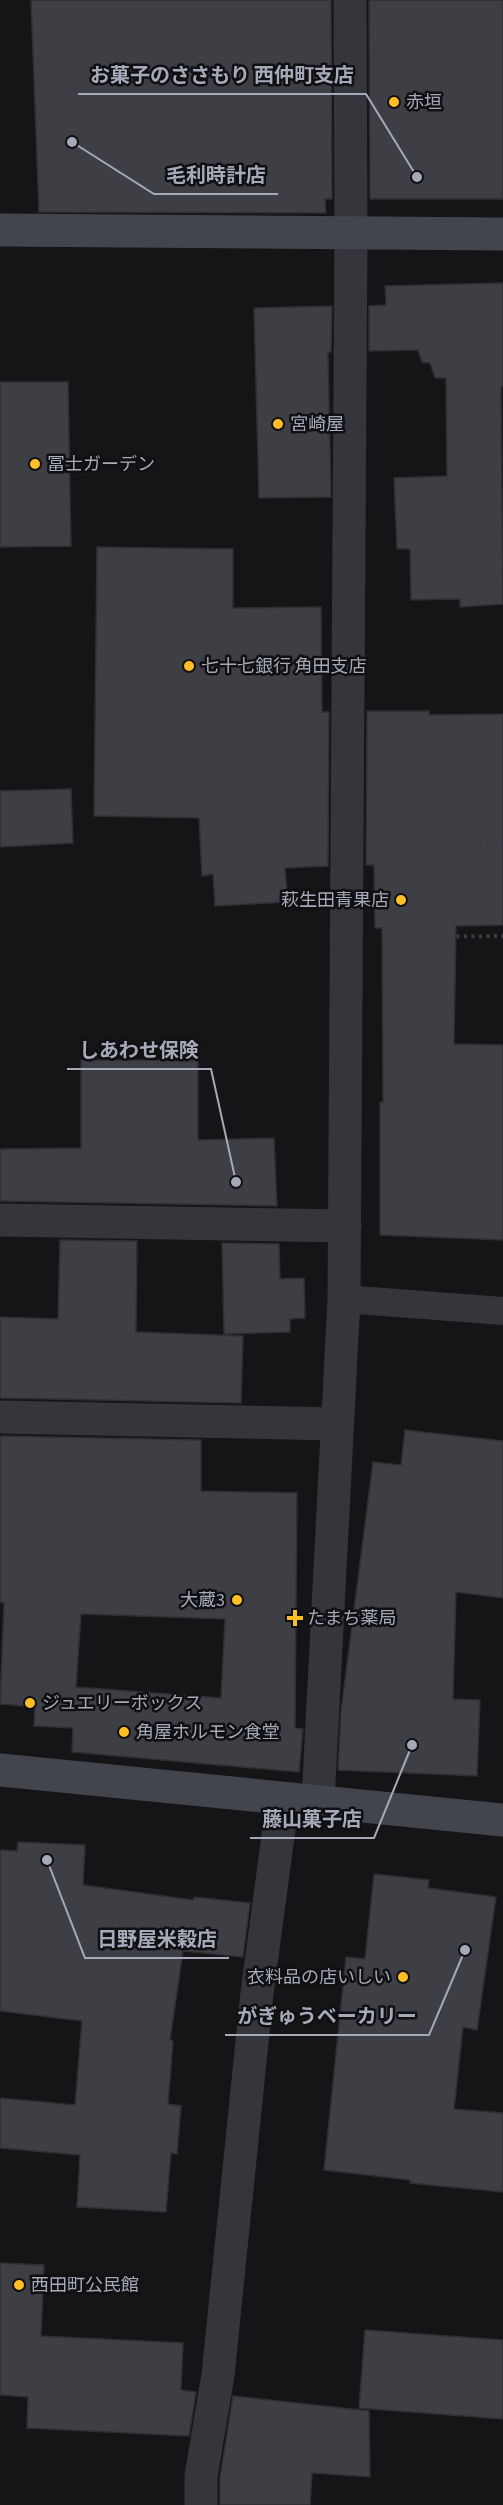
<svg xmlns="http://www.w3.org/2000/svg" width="503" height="2505" font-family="'Source Sans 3','Noto Sans JP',sans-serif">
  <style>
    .building { fill: #3e3f44; stroke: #2f2e33; stroke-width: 1.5; fill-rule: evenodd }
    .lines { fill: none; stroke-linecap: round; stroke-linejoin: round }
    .path { stroke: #3b3d43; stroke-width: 4; stroke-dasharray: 3 4.5; stroke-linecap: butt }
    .lane { stroke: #35363c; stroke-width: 28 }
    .street { stroke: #35363c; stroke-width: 33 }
    .secondary { stroke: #43454c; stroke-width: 33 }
    .poi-dot { fill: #ffbe24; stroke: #101012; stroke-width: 2 }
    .labels { text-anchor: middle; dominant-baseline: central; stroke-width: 5; stroke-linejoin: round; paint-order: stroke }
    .poi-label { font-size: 18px; fill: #a5aab8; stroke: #101012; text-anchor: start }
    .leader { fill: none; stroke: #a5aab8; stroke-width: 2 }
    .callout-dot { fill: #a5aab8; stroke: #101012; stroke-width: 2 }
    .callout-label { font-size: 20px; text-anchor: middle; font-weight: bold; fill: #a5aab8; stroke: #101012; stroke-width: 5; stroke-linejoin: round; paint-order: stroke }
  </style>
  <rect width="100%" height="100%" fill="#151517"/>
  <path class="building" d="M 31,0 L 331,0 L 332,199 L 325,199 L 326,213 L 39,212 Z
    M 369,0 L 503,0 L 503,199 L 370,199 Z
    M 503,283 L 503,387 L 501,387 L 503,604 L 460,607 L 460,599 L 411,600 L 410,549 L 397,549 L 394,478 L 447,476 L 446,378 L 435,378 L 430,363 L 422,362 L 418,350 L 369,351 L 369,306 L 386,305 L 385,286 Z
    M 332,306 L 331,352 L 328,352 L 331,497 L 259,498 L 254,308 Z
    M 0,382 L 68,382 L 71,546 L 0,547 Z
    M 97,547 L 233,549 L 233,608 L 321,607 L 322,712 L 329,712 L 328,866 L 285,868 L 288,902 L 215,906 L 213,874 L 202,876 L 199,818 L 94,816 Z
    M 367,711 L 429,711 L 429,715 L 503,714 L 503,925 L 456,926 L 454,1044 L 503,1045 L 503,1240 L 380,1235 L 380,1102 L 383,1102 L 382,928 L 375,928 L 374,865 L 366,865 Z
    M 71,789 L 73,843 L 0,847 L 0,791 Z
    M 81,1060 L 198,1060 L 198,1140 L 274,1138 L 277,1206 L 0,1201 L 0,1149 L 81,1148 Z
    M 60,1240 L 137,1241 L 136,1332 L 243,1336 L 241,1403 L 0,1398 L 0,1317 L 58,1319 Z
    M 222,1243 L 279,1244 L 280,1279 L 304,1278 L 305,1318 L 290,1319 L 290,1332 L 224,1334 Z
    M 405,1430 L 503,1441 L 503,1598 L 456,1592 L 453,1699 L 480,1700 L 477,1776 L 338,1770 L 341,1711 L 373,1462 L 401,1465 Z
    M 0,1436 L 201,1440 L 201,1491 L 297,1493 L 295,1728 L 303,1729 L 299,1772 L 72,1752 L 73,1728 L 34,1726 L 35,1707 L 0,1704 L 4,1603 L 0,1602 ZM 81,1614 L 225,1619 L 221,1698 L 76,1687 Z
    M 18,1842 L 85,1845 L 83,1885 L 193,1900 L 194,1897 L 250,1903 L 243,1957 L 183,1951 L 170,2040 L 173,2041 L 168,2104 L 181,2106 L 177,2154 L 171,2153 L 166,2212 L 77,2207 L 80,2155 L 0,2148 L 0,2098 L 75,2105 L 82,2021 L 0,2011 L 0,1850 L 17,1851 Z
    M 374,1874 L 429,1880 L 428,1888 L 496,1897 L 477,2030 L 463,2027 L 454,2109 L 503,2113 L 503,2192 L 410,2183 L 410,2180 L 324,2170 L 346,1957 L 365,1959 Z
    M 0,2263 L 44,2265 L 41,2336 L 183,2343 L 181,2390 L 196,2392 L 189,2436 L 27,2428 L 28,2397 L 0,2395 Z
    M 365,2330 L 503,2340 L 503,2419 L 359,2408 Z
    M 233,2396 L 369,2411 L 370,2477 L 312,2473 L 310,2505 L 220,2505 L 220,2478 Z"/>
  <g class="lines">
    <path class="path" d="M 390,844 L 503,845
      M 389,937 L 503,936"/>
    <path class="lane" d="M 344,1299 L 503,1311"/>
    <path class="street" d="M 0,1220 L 345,1226
      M 0,1417 L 337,1424
      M 318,1801 L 344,1299 L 351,233 L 350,0
      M 201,2505 L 201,2476 L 218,2375 L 257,1993 L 283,1799"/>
    <path class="secondary" d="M 0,230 L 503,234
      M 0,1770 L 503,1820"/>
  </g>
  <g class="poi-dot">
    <circle cx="394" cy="102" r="6"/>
    <circle cx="278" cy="424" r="6"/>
    <circle cx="35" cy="464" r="6"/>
    <circle cx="189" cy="666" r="6"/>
    <circle cx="401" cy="900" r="6"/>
    <circle cx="237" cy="1600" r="6"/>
    <path d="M292 1609h6v6h6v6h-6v6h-6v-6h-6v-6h6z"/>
    <circle cx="30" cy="1703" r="6"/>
    <circle cx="124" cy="1732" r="6"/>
    <circle cx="403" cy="1977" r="6"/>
    <circle cx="19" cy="2285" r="6"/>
  </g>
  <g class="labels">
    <g class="poi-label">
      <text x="406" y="102">赤垣</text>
      <text x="290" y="424">宮崎屋</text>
      <text x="47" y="464">冨士ガーデン</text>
      <text x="201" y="666">七十七銀行 角田支店</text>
      <text x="389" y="900" text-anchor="end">萩生田青果店</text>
      <text x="225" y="1600" text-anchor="end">大蔵3</text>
      <text x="307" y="1618">たまち薬局</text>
      <text x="42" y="1703">ジュエリーボックス</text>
      <text x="136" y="1732">角屋ホルモン食堂</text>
      <text x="391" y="1977" text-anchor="end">衣料品の店いしい</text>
      <text x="31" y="2285">西田町公民館</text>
    </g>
  </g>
  <path class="leader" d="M417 177L366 94H78M72 142L154 194H278M236 1182L211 1069H67M412 1745L374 1838H250M47 1860L85 1958H229M465 1950L429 2035H225"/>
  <g class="callout-dot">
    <circle cx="417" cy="177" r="6"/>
    <circle cx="72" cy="142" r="6"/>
    <circle cx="236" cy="1182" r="6"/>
    <circle cx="412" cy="1745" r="6"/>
    <circle cx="47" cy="1860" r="6"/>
    <circle cx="465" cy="1950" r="6"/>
  </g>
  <g class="callout-label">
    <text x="222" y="82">お菓子のささもり 西仲町支店</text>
    <text x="216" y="182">毛利時計店</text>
    <text x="139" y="1057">しあわせ保険</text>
    <text x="312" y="1826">藤山菓子店</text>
    <text x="157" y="1946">日野屋米穀店</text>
    <text x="327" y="2023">がぎゅうベーカリー</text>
  </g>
</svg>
